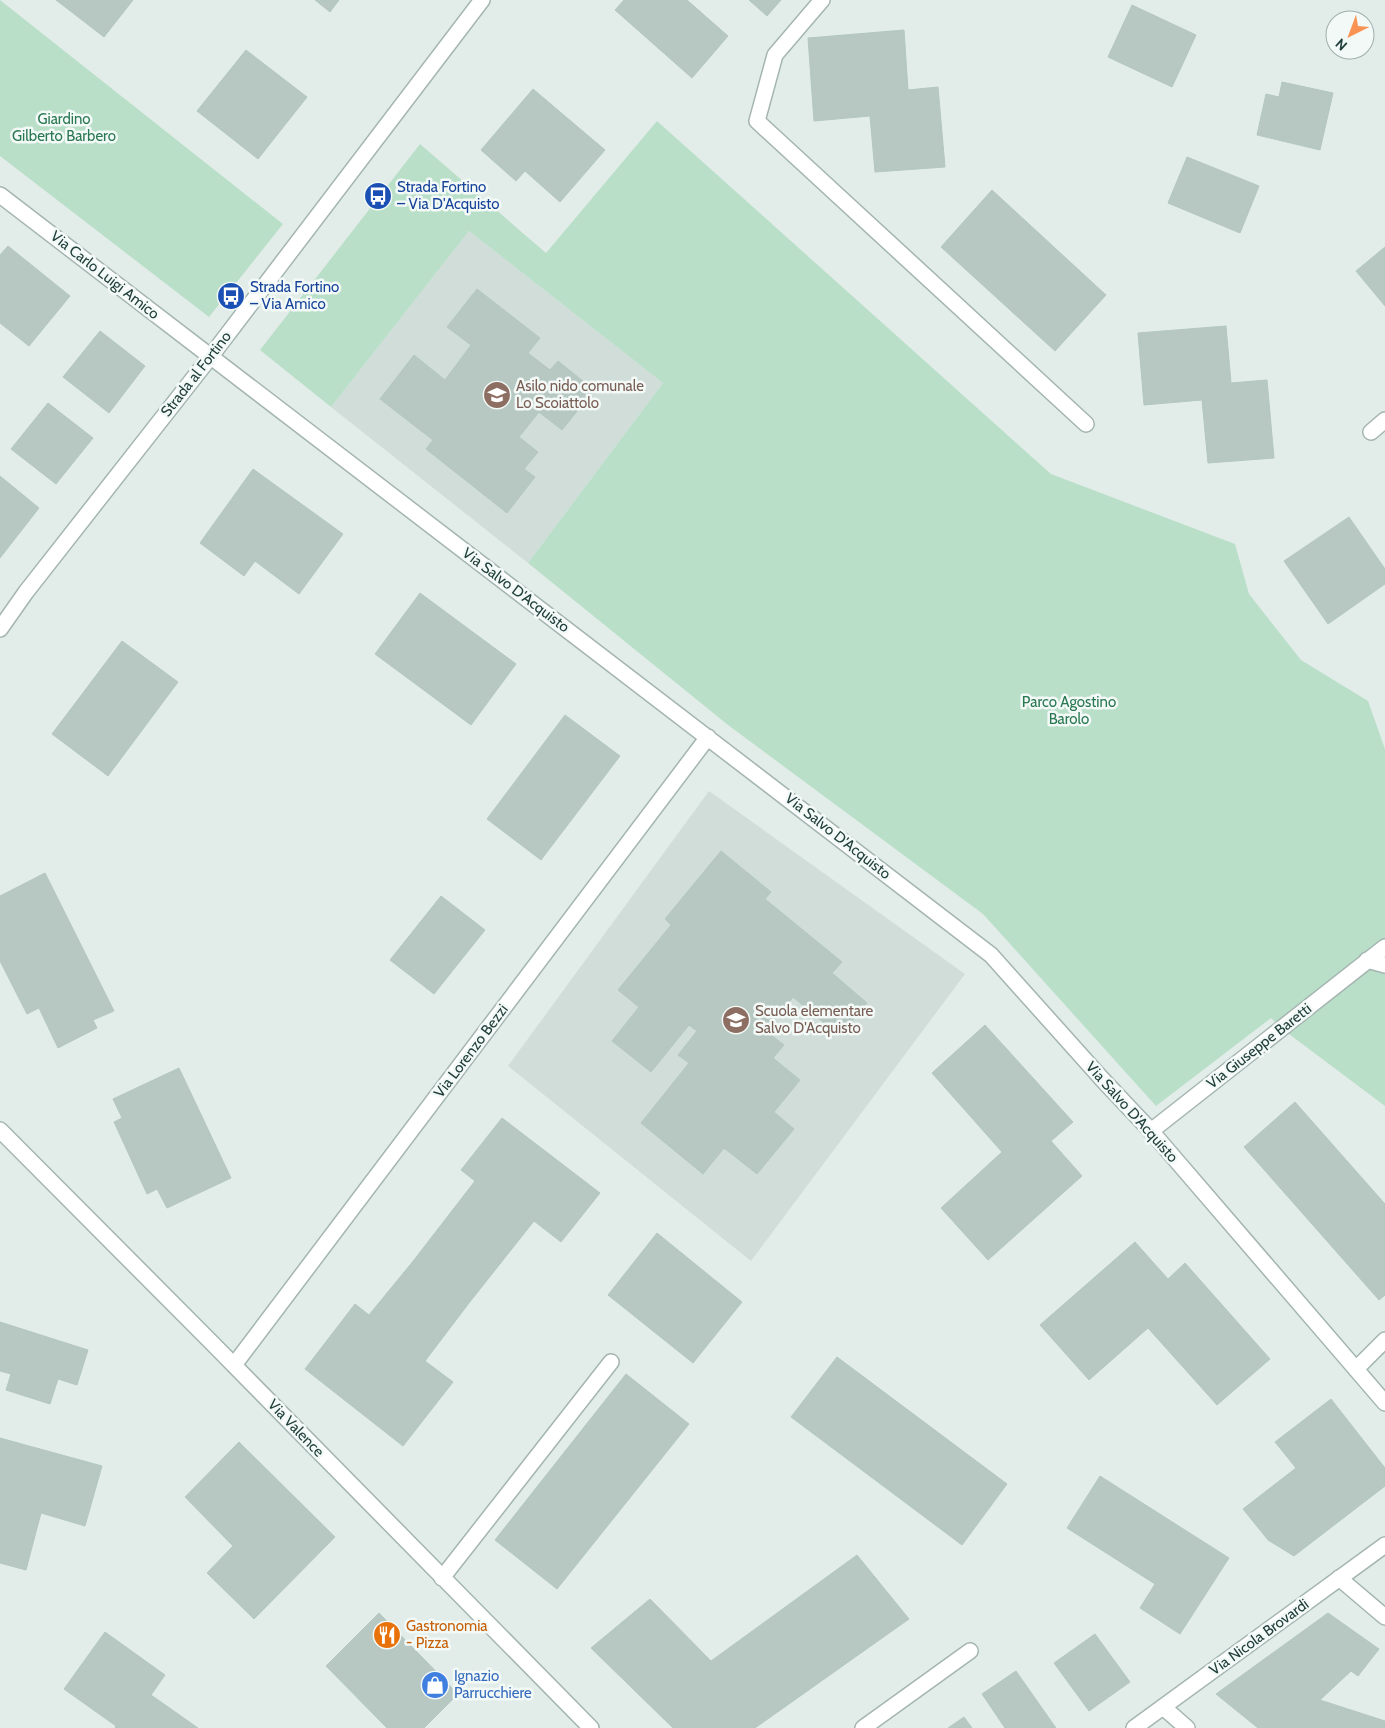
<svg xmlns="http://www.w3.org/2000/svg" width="1385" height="1728" font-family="Cabin,sans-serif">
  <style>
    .built { fill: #d0ddd9 }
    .green { fill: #badfc9 }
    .building { fill: #b7c8c3; stroke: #b4c7c2 }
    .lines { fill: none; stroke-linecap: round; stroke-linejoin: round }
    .service-casing { stroke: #a4b5b1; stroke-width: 18 }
    .minor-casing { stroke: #a4b5b1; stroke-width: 18 }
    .tertiary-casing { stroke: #a4b5b1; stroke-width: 18 }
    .service { stroke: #fff; stroke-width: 15 }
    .minor { stroke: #fff; stroke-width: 15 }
    .tertiary { stroke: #fff; stroke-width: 15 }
    .labels { text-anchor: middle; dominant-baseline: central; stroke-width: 5; stroke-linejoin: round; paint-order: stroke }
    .park-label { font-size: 15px; fill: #297852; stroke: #f3f9f7 }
    .transit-label { font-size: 15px; fill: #164399; stroke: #f3f9f7; text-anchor: start }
    .street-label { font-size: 15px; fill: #213f3b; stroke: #f3f9f7 }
    .education-label { font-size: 15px; fill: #785e54; stroke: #f3f9f7; text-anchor: start }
    .food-label { font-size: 15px; fill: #c56008; stroke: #f3f9f7; text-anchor: start }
    .shop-label { font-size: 15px; fill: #366cbe; stroke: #f3f9f7; text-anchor: start }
  </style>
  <rect width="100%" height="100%" fill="#e2ede9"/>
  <path class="built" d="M 469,231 L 663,383 L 528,563 L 331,407 Z
    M 709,791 L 965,974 L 751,1261 L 508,1066 Z"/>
  <path class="green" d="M 0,0 L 283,224 L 209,317 L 0,156 Z
    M 657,121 L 1051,474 L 1235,544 L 1249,594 L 1301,660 L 1368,701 L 1385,749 L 1385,947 L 1368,960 L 1385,965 L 1385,1106 L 1281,1028 L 1271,1018 L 1156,1106 L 983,914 L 728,725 L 528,563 L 663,383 L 469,231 L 331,407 L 260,350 L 420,144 L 546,253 Z"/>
  <path class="building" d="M 56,0 L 133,0 L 104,37 Z
    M 315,0 L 339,0 L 330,12 Z
    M 624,0 L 687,0 L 728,36 L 692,78 L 615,10 Z
    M 749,0 L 781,0 L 767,16 Z
    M 1132,5 L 1196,35 L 1172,87 L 1108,57 Z
    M 904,30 L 908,90 L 938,87 L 945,167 L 875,172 L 870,116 L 814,121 L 808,38 Z
    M 246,50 L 307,97 L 258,159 L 197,111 Z
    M 1282,82 L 1333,93 L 1320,150 L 1257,135 L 1266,94 L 1279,97 Z
    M 533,89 L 605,150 L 560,202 L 525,171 L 516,181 L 481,150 Z
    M 1187,157 L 1259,186 L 1240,233 L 1168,203 Z
    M 992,190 L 1106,295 L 1055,351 L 941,247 Z
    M 8,246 L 70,296 L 29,346 L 0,323 L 0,255 Z
    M 1385,247 L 1385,306 L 1356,271 Z
    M 477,289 L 540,338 L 528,353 L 550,370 L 558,361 L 594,390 L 562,430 L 539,412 L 519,437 L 538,452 L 524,469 L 535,477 L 507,513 L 426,449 L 433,440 L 380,399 L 414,355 L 445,380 L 471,345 L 447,327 Z
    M 1226,326 L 1231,383 L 1267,380 L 1274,458 L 1208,463 L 1202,400 L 1144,405 L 1138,333 Z
    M 100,331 L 145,366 L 109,413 L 63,377 Z
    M 48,403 L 93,438 L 56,484 L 11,449 Z
    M 253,469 L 343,534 L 299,594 L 255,561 L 244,576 L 200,543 Z
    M 0,476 L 39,508 L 0,558 Z
    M 1349,517 L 1385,569 L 1385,584 L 1328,624 L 1284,561 Z
    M 420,593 L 516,664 L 471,725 L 375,654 Z
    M 122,641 L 178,682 L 108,776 L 52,734 Z
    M 565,715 L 620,756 L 541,860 L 487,819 Z
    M 721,851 L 771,892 L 765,899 L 842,962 L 832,973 L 867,1003 L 840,1036 L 793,997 L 766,1031 L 784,1045 L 773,1058 L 800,1080 L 774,1112 L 794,1129 L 757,1174 L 724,1148 L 703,1174 L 641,1123 L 689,1063 L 678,1055 L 697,1031 L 689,1025 L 651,1072 L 612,1041 L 639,1007 L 618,990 L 671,925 L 665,919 Z
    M 45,873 L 114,1011 L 93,1020 L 97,1028 L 58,1048 L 39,1008 L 27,1014 L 0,961 L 0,896 Z
    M 441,896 L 485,930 L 434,994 L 390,960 Z
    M 985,1025 L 1073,1122 L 1051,1141 L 1082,1176 L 988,1260 L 941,1208 L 1002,1152 L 932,1073 Z
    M 179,1068 L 231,1178 L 167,1208 L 157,1189 L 147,1194 L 114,1122 L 122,1118 L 113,1099 Z
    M 1295,1102 L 1385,1204 L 1385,1295 L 1379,1300 L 1244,1147 Z
    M 502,1118 L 600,1193 L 561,1242 L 534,1221 L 469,1303 L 414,1260 L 475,1181 L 461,1170 Z
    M 657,1233 L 742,1302 L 693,1363 L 608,1295 Z
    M 1135,1242 L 1168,1279 L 1185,1263 L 1270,1359 L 1217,1405 L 1148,1328 L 1089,1380 L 1040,1325 Z
    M 414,1260 L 469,1303 L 425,1361 L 453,1382 L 403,1446 L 305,1369 L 355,1304 L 369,1315 Z
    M 0,1322 L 88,1350 L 77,1385 L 58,1379 L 50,1404 L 6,1390 L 11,1374 L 0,1371 Z
    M 837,1357 L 1007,1484 L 962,1545 L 791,1417 Z
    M 626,1374 L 689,1424 L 557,1589 L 495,1540 Z
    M 1331,1399 L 1385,1468 L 1385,1486 L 1294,1556 L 1268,1540 L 1243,1509 L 1296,1468 L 1275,1442 Z
    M 0,1438 L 102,1466 L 85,1526 L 41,1513 L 26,1570 L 0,1563 Z
    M 239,1442 L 335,1537 L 254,1619 L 207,1573 L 233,1546 L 185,1497 Z
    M 1100,1476 L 1229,1558 L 1180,1634 L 1140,1608 L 1155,1584 L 1067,1528 Z
    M 857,1555 L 909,1619 L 755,1728 L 673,1728 L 591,1648 L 650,1599 L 711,1661 Z
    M 379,1613 L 458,1694 L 424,1728 L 387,1728 L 326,1666 Z
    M 1328,1613 L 1379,1649 L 1358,1676 L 1351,1671 L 1320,1700 L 1385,1721 L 1385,1728 L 1258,1728 L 1216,1694 Z
    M 105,1632 L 165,1675 L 151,1695 L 198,1728 L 115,1728 L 116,1726 L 64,1689 Z
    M 1095,1634 L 1130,1682 L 1089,1711 L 1054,1663 Z
    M 1016,1671 L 1056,1728 L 1005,1728 L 982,1694 Z
    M 964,1717 L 972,1728 L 948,1728 Z"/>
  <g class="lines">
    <g class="service-casing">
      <path id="service" d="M 822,0 L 775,55 L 757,121 L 1086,424
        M 1356,1369 L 1385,1340
        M 1339,1578 L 1385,1617"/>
    </g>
    <g class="minor-casing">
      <path id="minor" d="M 0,195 L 991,955 L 1102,1079 L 1151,1131 L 1385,1403
        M 1371,432 L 1385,420
        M 1367,960 L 1385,965
        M 0,1130 L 215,1346 L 591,1728
        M 1151,1131 L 1385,947
        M 234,1365 L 708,737
        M 442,1578 L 611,1362
        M 1163,1707 L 1187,1728
        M 863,1728 L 970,1651
        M 1134,1728 L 1385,1545"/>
    </g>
    <g class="tertiary-casing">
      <path id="tertiary" d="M 0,629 L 26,592 L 211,356 L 482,0"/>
    </g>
    <use href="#service" class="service"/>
    <use href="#minor" class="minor"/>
    <use href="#tertiary" class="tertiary"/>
  </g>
  <defs>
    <g id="bus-disc" transform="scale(1.4375)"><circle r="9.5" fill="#1a4fb4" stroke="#f3f9f7"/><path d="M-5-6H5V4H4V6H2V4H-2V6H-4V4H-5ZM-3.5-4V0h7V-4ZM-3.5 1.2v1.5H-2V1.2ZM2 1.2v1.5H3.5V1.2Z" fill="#fff"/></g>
    <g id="school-disc" transform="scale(1.4375)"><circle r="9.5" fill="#8d6e63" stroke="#f3f9f7"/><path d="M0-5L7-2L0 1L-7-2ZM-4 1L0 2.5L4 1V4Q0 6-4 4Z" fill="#fff"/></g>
    <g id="restaurant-disc" transform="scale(1.4375)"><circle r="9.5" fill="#e8710a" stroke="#f3f9f7"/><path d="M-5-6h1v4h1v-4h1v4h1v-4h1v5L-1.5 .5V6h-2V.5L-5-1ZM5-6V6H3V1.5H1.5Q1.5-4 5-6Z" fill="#fff"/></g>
    <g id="shop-disc" transform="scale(1.4375)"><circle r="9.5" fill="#3f7fe0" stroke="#f3f9f7"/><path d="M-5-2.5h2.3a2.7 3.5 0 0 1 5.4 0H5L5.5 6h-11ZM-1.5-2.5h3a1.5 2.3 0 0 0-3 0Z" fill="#fff"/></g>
  </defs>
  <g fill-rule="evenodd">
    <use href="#bus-disc" x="378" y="196"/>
    <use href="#bus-disc" x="231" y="296"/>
    <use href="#school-disc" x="497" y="395"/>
    <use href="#school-disc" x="736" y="1020"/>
    <use href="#restaurant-disc" x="387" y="1635"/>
    <use href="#shop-disc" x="435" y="1685"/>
  </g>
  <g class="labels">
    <g class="park-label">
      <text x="64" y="119">Giardino<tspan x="64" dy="17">Gilberto Barbero</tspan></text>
      <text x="1069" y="702">Parco Agostino<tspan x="1069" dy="17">Barolo</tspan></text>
    </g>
    <g class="transit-label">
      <text x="397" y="187">Strada Fortino<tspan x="397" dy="17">– Via D'Acquisto</tspan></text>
      <text x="250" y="287">Strada Fortino<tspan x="250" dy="17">– Via Amico</tspan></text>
    </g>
    <g class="street-label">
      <text transform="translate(105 275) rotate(38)">Via Carlo Luigi Amico</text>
      <text transform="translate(196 374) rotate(-52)">Strada al Fortino</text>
      <text transform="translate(516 590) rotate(37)">Via Salvo D'Acquisto</text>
      <text transform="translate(838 836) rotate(38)">Via Salvo D'Acquisto</text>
      <text transform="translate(1259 1046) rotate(-38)">Via Giuseppe Baretti</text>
      <text transform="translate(471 1051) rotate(-53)">Via Lorenzo Bezzi</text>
      <text transform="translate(1132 1112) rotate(48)">Via Salvo D'Acquisto</text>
      <text transform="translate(296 1428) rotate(46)">Via Valence</text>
      <text transform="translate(1259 1637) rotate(-36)">Via Nicola Brovardi</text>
    </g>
    <g class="education-label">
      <text x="516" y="386">Asilo nido comunale<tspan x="516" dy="17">Lo Scoiattolo</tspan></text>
      <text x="755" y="1011">Scuola elementare<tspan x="755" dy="17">Salvo D'Acquisto</tspan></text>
    </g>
    <g class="food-label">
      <text x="406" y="1626">Gastronomia<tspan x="406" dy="17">- Pizza</tspan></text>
    </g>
    <g class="shop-label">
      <text x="454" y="1676">Ignazio<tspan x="454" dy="17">Parrucchiere</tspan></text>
    </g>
  </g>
  <g transform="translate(1350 35) rotate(222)"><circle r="24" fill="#f3f9f7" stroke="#9fafac"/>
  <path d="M0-4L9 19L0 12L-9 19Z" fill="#f99354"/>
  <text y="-8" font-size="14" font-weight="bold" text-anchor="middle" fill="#213f3b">N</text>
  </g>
</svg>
